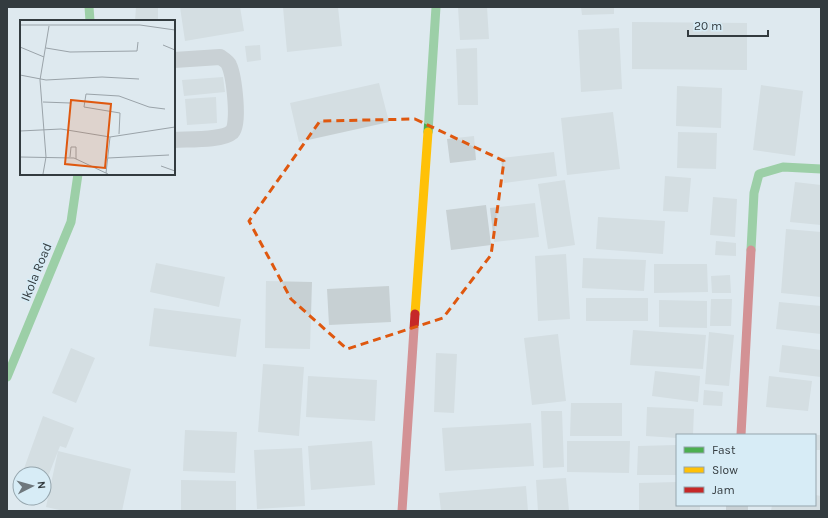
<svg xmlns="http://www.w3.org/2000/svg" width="828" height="518" font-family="Karla,sans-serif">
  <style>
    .building { fill: #c7d0d3 }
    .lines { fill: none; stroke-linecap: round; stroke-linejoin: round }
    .lane { stroke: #afb3b5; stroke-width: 16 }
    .street { stroke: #afb3b5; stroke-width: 22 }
    .fast { stroke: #4caf50; stroke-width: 9 }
    .slow { stroke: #ffc107; stroke-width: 9 }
    .jam { stroke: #c62828; stroke-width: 9 }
    .marked { fill: none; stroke: #df580f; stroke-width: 3; stroke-dasharray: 8 5; stroke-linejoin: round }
    .labels { text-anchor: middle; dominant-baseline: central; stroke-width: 3; stroke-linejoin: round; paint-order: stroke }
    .street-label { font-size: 13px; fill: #333b3f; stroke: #d7ecf6 }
    .inset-road { fill: none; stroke: #9aa3a9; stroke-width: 1 }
    .view { fill: #df580f; fill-opacity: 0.15; stroke: #df580f; stroke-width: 2 }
    .inset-edge { fill: none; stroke: #333b3f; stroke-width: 2 }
  </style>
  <rect width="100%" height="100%" fill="#dee9ef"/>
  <path class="building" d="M 136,7 L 158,7 L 158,21 L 135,21 Z
    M 180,7 L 240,7 L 244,31 L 185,41 Z
    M 283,7 L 338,7 L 342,46 L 287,52 Z
    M 458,7 L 487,7 L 489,39 L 460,40 Z
    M 581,7 L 614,7 L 614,14 L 582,15 Z
    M 632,22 L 747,23 L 747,70 L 632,69 Z
    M 619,28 L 622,89 L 581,92 L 578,30 Z
    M 260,45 L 261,60 L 247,62 L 245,46 Z
    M 477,48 L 478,105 L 458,105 L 456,49 Z
    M 223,77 L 225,92 L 184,96 L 182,80 Z
    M 379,83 L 389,122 L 299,142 L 290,103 Z
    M 761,85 L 803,91 L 795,156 L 753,150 Z
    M 677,86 L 722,88 L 721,128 L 676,126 Z
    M 216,97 L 217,123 L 187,125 L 185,99 Z
    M 613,112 L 620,169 L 567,175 L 561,118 Z
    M 678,132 L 717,133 L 716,169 L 677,168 Z
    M 474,136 L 476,160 L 450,163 L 447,139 Z
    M 554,152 L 557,176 L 504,183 L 501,158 Z
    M 665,176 L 691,178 L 688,212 L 663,211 Z
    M 565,180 L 575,245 L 548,249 L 538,184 Z
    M 795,182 L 821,185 L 821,225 L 790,222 Z
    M 713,197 L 737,199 L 735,237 L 710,235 Z
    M 535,203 L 539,237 L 494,242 L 490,208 Z
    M 486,205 L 491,245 L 451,250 L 446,210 Z
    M 598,217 L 665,221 L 663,254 L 596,249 Z
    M 786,229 L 821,232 L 821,297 L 781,293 Z
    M 716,241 L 736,243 L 736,256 L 715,255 Z
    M 566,254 L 570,319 L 538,321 L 535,256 Z
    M 583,258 L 646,260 L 644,291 L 582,288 Z
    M 156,263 L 225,277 L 219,307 L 150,292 Z
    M 654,264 L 707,264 L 708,292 L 654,293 Z
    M 730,275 L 731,293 L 712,293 L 711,276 Z
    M 266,281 L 312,282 L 310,349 L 265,348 Z
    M 389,286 L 391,322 L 329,325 L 327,289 Z
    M 586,298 L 648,298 L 648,321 L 586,321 Z
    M 711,299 L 732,299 L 731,326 L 710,326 Z
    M 659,300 L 707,301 L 707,328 L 659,327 Z
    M 779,302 L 821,306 L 821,334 L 776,329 Z
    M 154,308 L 241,319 L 236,357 L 149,346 Z
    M 633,330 L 706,335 L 703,369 L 630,365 Z
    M 709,332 L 734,335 L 729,386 L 705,384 Z
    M 558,334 L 566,401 L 532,405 L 524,338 Z
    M 782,345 L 821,350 L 821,377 L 779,372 Z
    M 71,348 L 95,358 L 76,403 L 52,393 Z
    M 436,353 L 457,354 L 454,413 L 434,412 Z
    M 263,364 L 304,367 L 299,436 L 258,432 Z
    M 655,371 L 700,376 L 698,402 L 652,396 Z
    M 308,376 L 377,380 L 375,421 L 306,417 Z
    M 769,376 L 812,381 L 808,411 L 766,407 Z
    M 704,390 L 723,392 L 722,406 L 703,405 Z
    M 571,403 L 622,403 L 622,436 L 570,436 Z
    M 647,407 L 694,409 L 693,435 L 677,435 L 677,438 L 646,436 Z
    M 541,411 L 562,411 L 564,467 L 543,468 Z
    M 43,416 L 74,428 L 66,448 L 60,446 L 44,487 L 44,474 L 22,474 Z
    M 531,423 L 534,466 L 445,471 L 442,428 Z
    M 185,430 L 237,432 L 235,473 L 183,471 Z
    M 815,435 L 821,435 L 821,450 L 815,450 Z
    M 372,441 L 375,485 L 311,490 L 308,446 Z
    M 567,441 L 630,441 L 629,473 L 567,472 Z
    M 677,445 L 677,475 L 637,475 L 638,446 Z
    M 302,448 L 305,506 L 257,509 L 254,450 Z
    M 58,451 L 131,469 L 122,511 L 64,511 L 46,507 Z
    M 566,478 L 569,511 L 538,511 L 536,480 Z
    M 181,480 L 236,481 L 236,511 L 181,511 Z
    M 677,482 L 677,505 L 700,505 L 700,511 L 639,511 L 639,483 Z
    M 526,486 L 528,511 L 441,511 L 439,493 Z
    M 815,495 L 821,496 L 821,511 L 771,511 L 772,505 L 815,505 Z"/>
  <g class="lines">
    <path class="lane" d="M 174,60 L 220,57 C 223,59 228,62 229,65 C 234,76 240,124 232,132 C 222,141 187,139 174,140"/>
    <path class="street" d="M 737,511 L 737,505"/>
    <path class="fast" d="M 89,7 L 90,21
      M 428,132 L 436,7
      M 751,250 L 754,193 L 759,174 L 783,167 L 821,169
      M 7,377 L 71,222 L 78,174"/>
    <path class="slow" d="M 415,314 L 428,132"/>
    <path class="jam" d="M 741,435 L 751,250
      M 402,511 L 415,314"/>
  </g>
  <path d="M0 0H828V518H0ZM 415,119 L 504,161 L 491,255 L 443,318 L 347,349 L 291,299 L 249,221 L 320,121 Z" fill="#dee9ef" fill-opacity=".55" fill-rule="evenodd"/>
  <path class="marked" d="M 415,119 L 504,161 L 491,255 L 443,318 L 347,349 L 291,299 L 249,221 L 320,121 Z"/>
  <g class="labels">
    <g class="street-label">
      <text transform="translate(36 272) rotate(-68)">Ikola Road</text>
    </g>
  </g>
  <g transform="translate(20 20)">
    <rect width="155" height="155" fill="#dee9ef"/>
    <path class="inset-road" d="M 0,5 L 120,5 L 155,10M 143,25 L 155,30M 0,27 L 24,37M 26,28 L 50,32 L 117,31 L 118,22M 0,55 L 26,60 L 82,57 L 119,59M 23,82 L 50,83M 0,111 L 41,109 L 90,117 L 155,107M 99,114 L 100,93 L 64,87 L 66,74 L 99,76 L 129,87 L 145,89M 0,137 L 54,138 L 88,154M 50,137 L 51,127 L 56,127 L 56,139M 88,138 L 149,135M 141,146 L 155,151M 86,153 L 90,117M 23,154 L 26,137 L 20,60 L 29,6"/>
    <path class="view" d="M 51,80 L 91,84 L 85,148 L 45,144 Z"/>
    <rect width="155" height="155" class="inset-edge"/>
  </g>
  <rect width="828" height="518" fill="none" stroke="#333b3f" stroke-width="16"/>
  <rect x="676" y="434" width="140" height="72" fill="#d7ecf6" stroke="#95a5ad"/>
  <rect x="684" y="447" width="20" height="6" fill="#4caf50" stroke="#95a5ad"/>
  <text x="712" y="454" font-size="12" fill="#333b3f">Fast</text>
  <rect x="684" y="467" width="20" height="6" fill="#ffc107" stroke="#95a5ad"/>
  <text x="712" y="474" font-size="12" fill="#333b3f">Slow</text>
  <rect x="684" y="487" width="20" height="6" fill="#c62828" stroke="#95a5ad"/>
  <text x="712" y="494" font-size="12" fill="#333b3f">Jam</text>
  <g transform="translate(32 486) rotate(84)"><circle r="19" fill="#d7ecf6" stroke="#95a5ad"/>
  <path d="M0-3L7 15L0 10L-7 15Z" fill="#6f787d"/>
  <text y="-6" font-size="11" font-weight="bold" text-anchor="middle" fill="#333b3f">N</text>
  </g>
  <path d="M688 30v6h80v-6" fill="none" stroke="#333b3f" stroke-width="2"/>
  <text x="694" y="30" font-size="12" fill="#333b3f" stroke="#d7ecf6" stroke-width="3" paint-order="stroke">20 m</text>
</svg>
